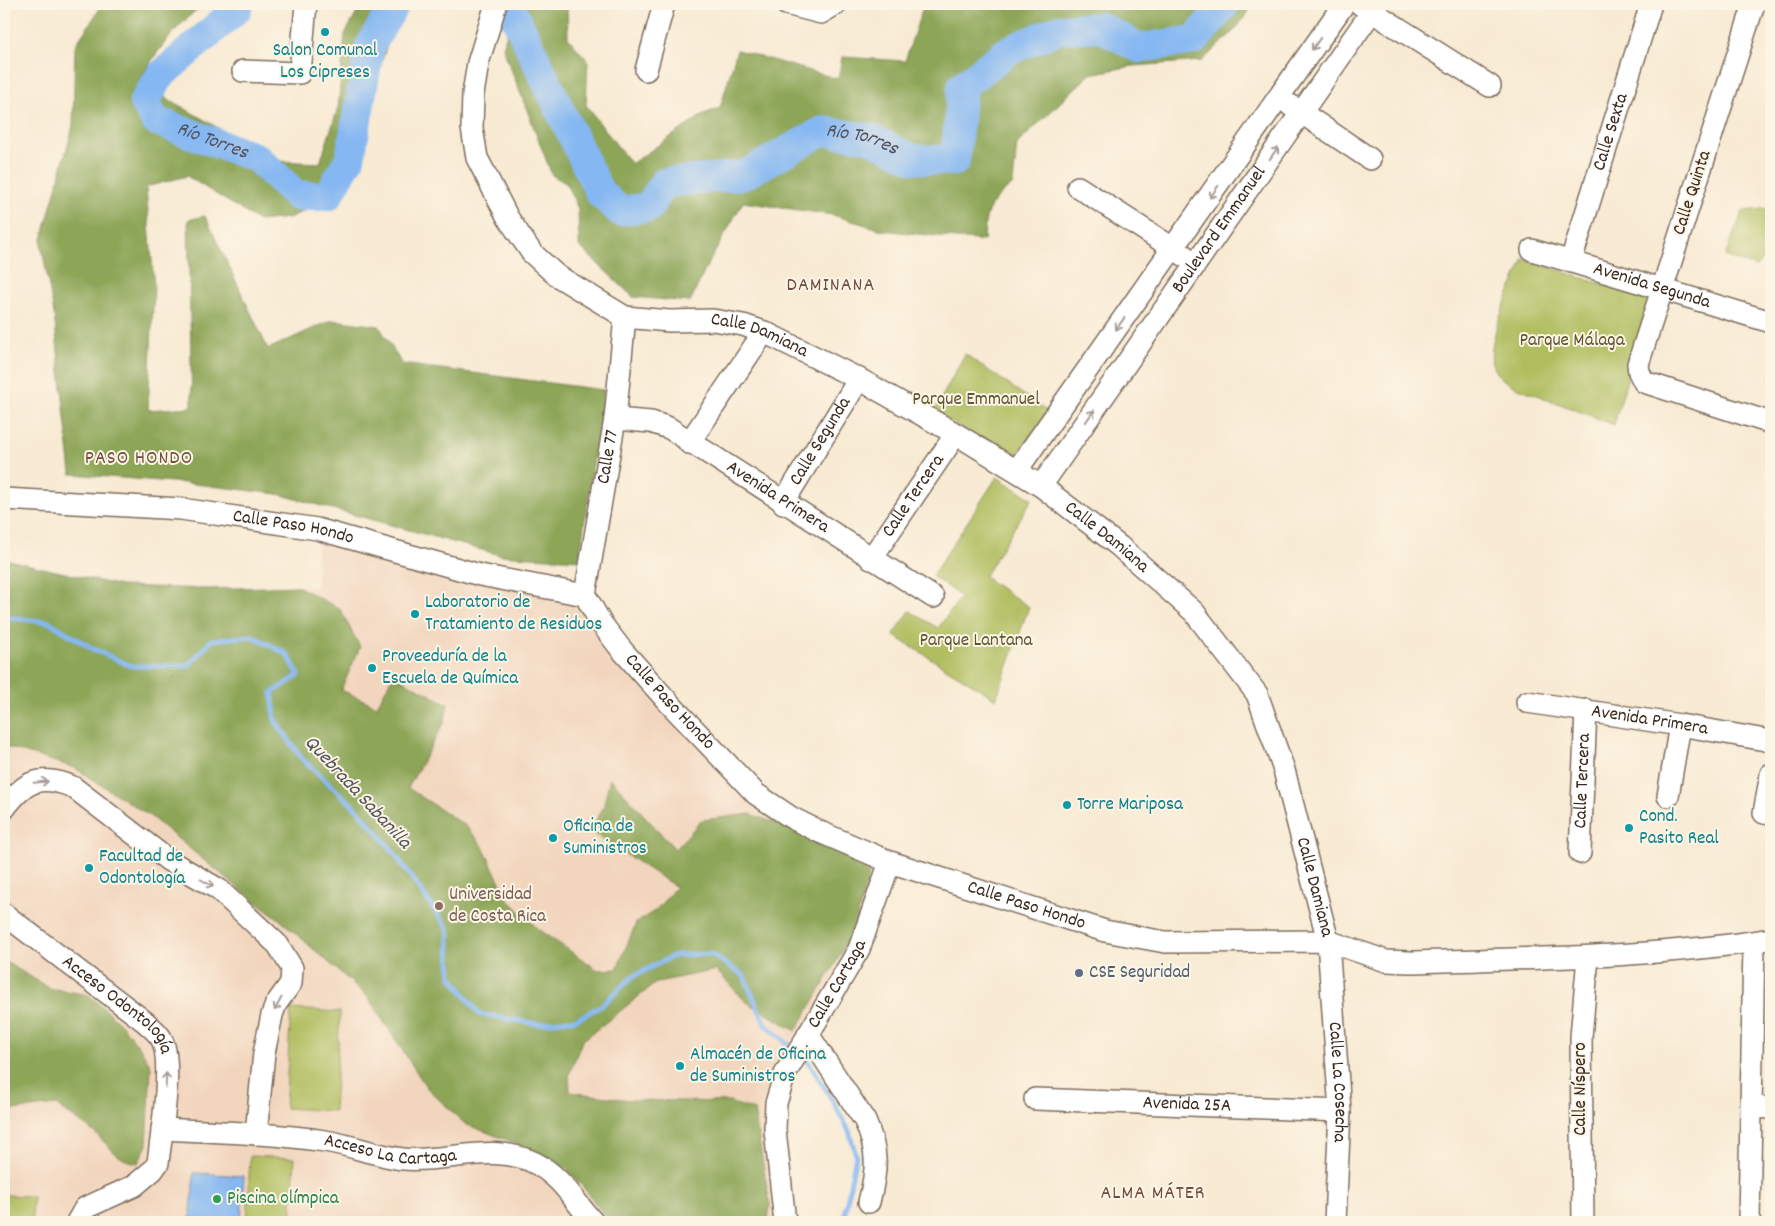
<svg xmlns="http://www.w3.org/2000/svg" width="1775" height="1226" font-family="Dekko,sans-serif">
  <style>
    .built { fill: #f2d5bd }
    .green { fill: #b0be60; stroke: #76743f }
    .forest { fill: #8ca556; stroke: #64683a }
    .water { fill: #85b7f2; stroke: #607088 }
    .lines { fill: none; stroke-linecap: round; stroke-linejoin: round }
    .stream { stroke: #85b7f2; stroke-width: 5 }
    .river { stroke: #85b7f2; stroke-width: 30 }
    .minor-casing { stroke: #7d6d5d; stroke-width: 24 }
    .minor { stroke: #fff; stroke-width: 21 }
    .oneway { stroke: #a79f9a }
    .culture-dot { fill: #0f9aa8; stroke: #fcf5e5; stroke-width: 2 }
    .education-dot { fill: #8d6e63; stroke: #fcf5e5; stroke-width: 2 }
    .service-dot { fill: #5c6f8a; stroke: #fcf5e5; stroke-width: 2 }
    .leisure-dot { fill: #2e9e5b; stroke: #fcf5e5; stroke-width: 2 }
    .labels { text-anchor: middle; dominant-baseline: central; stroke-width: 4; stroke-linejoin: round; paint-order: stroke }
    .culture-label { font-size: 19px; fill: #0d838f; stroke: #fcf5e5; text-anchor: start }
    .street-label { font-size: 19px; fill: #3b2a1e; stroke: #fcf5e5 }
    .park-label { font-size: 19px; fill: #5e5632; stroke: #fcf5e5 }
    .education-label { font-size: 19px; fill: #785e54; stroke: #fcf5e5; text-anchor: start }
    .service-label { font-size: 19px; fill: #4e5e75; stroke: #fcf5e5; text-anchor: start }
    .leisure-label { font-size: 19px; fill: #27864d; stroke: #fcf5e5; text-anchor: start }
    .water-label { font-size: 20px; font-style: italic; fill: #51545e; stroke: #fcf5e5 }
    .neighbourhood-label { font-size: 20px; letter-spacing: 1px; fill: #724e41; stroke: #fcf5e5 }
  </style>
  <rect width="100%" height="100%" fill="#fcf5e5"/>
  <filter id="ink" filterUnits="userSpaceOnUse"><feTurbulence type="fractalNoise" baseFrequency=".02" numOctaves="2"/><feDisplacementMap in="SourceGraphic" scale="10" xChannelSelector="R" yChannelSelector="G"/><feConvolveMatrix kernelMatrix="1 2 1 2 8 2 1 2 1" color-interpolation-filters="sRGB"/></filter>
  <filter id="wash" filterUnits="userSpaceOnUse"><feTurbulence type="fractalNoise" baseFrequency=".0096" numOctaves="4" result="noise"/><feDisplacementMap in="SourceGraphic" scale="20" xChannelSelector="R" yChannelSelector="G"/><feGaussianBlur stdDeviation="1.12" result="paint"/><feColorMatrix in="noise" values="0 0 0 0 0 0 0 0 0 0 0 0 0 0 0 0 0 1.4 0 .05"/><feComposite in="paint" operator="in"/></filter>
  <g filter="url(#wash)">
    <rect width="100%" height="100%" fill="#f8ead3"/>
    <path class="built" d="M 317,529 L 585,595 L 756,794 L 890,862 L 859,949 L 785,1073 L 784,1222 L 4,1222 L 4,559 L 121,586 L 209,589 L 297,586 L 316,588 Z"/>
    <path class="green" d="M 1771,208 L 1771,249 L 1756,267 L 1725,256 L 1743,211 Z
      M 1524,259 L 1650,300 L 1614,425 L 1516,387 C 1508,383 1497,377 1493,367 C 1484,343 1514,283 1524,259 Z
      M 965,354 L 1048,412 L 1014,459 L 934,412 Z
      M 997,477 L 1032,499 L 984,577 L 1029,607 L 996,699 L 893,635 L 910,611 L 938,628 L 961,597 L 932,576 Z
      M 291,1009 L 340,1012 L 334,1111 L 285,1108 Z
      M 250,1156 L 295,1158 L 291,1222 L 247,1222 Z
      M 4,1195 L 33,1196 L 32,1222 L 4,1222 Z"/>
    <path class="forest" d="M 103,4 L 204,4 C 178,23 154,54 139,82 L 275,161 L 320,163 L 338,108 L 345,34 L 362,4 L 408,4 L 390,34 L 344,193 L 289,218 L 259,221 L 187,176 L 146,187 L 154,286 L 148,410 L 192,407 L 188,220 L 205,216 L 268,349 L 332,320 L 379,326 L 402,364 L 604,390 L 579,560 L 500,555 L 278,494 L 186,483 L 71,474 L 54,314 L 41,243 L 73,126 L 75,46 Z
      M 514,4 L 567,6 L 568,38 L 588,61 L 586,105 L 631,164 L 704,114 L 720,108 L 737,50 L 838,79 L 842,57 L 905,61 L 924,4 L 1254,4 L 1236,29 L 1202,61 L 1133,66 L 1090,74 L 1017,144 L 1013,184 C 988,205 985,209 984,241 L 882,230 L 833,215 L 743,202 L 707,266 L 690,302 L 633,297 L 579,246 L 578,209 L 567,184 L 552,175 L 503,48 Z
      M 4,559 L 121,586 L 209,589 L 297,586 L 340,609 L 360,647 L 341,690 L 377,706 L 393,675 L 448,704 L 444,723 L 408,788 L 466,826 L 482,845 L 508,899 L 539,930 L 598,970 L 617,969 L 636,923 L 656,910 L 676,887 L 590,831 L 603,808 L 610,778 L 675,849 L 702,820 L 750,814 L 807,834 L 862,861 L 869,875 L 856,922 L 836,963 L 796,1031 L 745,1001 L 716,970 L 657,982 L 582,1041 L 569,1075 L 570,1092 L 630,1100 L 729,1102 L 754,1110 L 770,1205 L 768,1222 L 641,1222 L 605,1216 L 584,1188 L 564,1167 L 536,1151 L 465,1124 L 427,1088 L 367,996 L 278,918 L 243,892 L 150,816 L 75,768 L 4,746 Z
      M 4,958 L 6,962 L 49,988 L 89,995 L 121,1024 L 140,1048 L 151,1066 L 147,1145 L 138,1163 C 118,1161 111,1148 97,1135 C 85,1124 69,1115 56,1105 L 4,1111 Z"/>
    <path class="water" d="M 194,1173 L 244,1176 L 241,1222 L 190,1222 Z"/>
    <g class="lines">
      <path class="stream" d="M 4,617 L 49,622 L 93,649 L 131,666 L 188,666 L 212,640 L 252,636 L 287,654 L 299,675 L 272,693 L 275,720 L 302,759 L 358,810 L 392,850 L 448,929 L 451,976 L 479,1014 L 538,1024 L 577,1019 L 601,1006 L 632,977 L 675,955 L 711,954 L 744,976 L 765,1024 L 794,1049
        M 802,1057 L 809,1063 L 834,1103 L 849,1131 L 856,1155 L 843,1222"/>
      <g class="river">
        <path id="s1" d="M 238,4 L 237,9 L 161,75 L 144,102 L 156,121 L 257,158 L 297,196 L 328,196 L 350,158 L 370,46 L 395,4"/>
        <path id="s2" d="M 509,4 L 600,193 L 620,211 L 649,207 L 664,183 L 744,175 L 823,131 L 870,138 L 913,159 L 955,161 L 962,86 L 1008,51 L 1059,29 L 1101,27 L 1139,48 L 1195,40 L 1225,4"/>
      </g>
    </g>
  </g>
  <g filter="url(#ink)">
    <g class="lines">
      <g class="minor-casing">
        <g id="minor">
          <path id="s3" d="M 496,4 L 478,63 L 473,94 L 472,128 L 477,158 L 508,218 L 532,253 L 556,275 L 625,317 L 669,321 L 713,320 L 743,325 L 764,332 L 859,379 L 956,434 L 1041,486 L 1119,546 L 1194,612 L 1257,694 L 1284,770 L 1328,941 L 1340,1111 L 1335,1222"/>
          <path d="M 786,4 L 821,13 L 836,4"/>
          <path d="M 1360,4 L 1490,86"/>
          <path d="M 1754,4 L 1638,364 L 1639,372 L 1644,382 L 1771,423"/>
          <path d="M 646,70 L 664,4"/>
          <path d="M 243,71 L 300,73 L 306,4"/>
          <path d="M 1290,105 L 1370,159"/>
          <path d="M 1078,187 L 1185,256"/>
          <path id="s4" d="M 1532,250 L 1771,322"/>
          <path id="s5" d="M 1571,261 L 1651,4"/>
          <path id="s6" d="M 615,419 L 651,422 L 669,428 L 933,597"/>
          <path d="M 689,443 L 764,332"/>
          <path d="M 1017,470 L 1344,4"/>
          <path id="s7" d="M 1041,486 L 1377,4"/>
          <path id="s8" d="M 4,499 L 181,509 L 317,529 L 480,575 L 585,595 L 601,623 L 621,649 L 670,704 L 756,794 L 792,818 L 820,832 L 890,862 L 1105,931 L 1165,942 L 1328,941 L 1386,961 L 1410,962 C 1530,958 1652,958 1771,939"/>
          <path id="s9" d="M 783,503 L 859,379"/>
          <path id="s10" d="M 871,559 L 956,434"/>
          <path id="s11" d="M 585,595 L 615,419 L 625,317"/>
          <path id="s12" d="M 1527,702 L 1680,725 L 1771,741"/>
          <path d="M 1668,796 L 1680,725"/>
          <path d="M 4,809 C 24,782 39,773 73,787 L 168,860 L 218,889 L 278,945 L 292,968 L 291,983 L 276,1004 L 272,1015 L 264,1053 L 256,1134"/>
          <path d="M 1764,813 L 1771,774"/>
          <path id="s13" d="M 1580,853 L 1586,710"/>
          <path id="s14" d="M 4,914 L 144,1021 C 150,1026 157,1032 161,1038 C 174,1060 161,1136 158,1163 L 153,1170 L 134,1186 L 85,1208 L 77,1222"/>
          <path d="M 808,1034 L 865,1121 C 879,1153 877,1170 869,1202"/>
          <path id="s15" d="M 1035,1099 L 1340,1111"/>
          <path d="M 1751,1107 L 1771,1108"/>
          <path id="s16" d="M 162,1129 C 216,1132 271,1133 325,1141 C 351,1145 377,1156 403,1159 C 447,1163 493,1142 535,1163 C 561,1176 574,1201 593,1222"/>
          <path id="s17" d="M 785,1222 L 775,1130 L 776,1103 L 785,1074 L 859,949 L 890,862"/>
          <path d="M 1583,1222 L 1581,1037 L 1588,957"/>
          <path d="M 1749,1222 L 1754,942"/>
        </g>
      </g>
      <use href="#minor" class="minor"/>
    </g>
    <defs><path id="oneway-shaft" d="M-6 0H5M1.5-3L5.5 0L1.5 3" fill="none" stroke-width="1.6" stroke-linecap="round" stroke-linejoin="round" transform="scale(1.25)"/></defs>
    <g class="oneway">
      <use href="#oneway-shaft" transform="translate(1316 44) rotate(125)"/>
      <use href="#oneway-shaft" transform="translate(1274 153) rotate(-55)"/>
      <use href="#oneway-shaft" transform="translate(1214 192) rotate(125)"/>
      <use href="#oneway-shaft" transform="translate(1120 324) rotate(125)"/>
      <use href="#oneway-shaft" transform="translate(1090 416) rotate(-55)"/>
      <use href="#oneway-shaft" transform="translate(41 782) rotate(-5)"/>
      <use href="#oneway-shaft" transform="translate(207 883) rotate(30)"/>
      <use href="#oneway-shaft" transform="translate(278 1004) rotate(119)"/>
      <use href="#oneway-shaft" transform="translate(166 1080) rotate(-87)"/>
    </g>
  </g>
  <g class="culture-dot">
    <circle cx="325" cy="32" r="5"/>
    <circle cx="415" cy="614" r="5"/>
    <circle cx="372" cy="668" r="5"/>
    <circle cx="1067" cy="805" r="5"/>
    <circle cx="1629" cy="828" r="5"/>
    <circle cx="553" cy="838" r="5"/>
    <circle cx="89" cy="868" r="5"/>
    <circle cx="680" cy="1066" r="5"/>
  </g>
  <circle class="education-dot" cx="439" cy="906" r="5"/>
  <circle class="service-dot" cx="1079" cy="973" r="5"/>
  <circle class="leisure-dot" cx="217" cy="1199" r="5"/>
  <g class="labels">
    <g class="culture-label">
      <text x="325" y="51" text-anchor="middle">Salon Comunal<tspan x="325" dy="22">Los Cipreses</tspan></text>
      <text x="425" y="603">Laboratorio de<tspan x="425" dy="22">Tratamiento de Residuos</tspan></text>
      <text x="382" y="657">Proveeduría de la<tspan x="382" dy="22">Escuela de Química</tspan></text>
      <text x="1077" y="805">Torre Mariposa</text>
      <text x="1639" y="817">Cond.<tspan x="1639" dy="22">Pasito Real</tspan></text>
      <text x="563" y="827">Oficina de<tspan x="563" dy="22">Suministros</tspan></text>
      <text x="99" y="857">Facultad de<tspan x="99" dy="22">Odontología</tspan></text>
      <text x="690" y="1055">Almacén de Oficina<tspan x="690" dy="22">de Suministros</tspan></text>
    </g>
    <g class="street-label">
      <text stroke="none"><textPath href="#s5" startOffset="135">Calle Sexta</textPath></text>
      <text transform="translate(1693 193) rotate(-72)">Calle Quinta</text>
      <text stroke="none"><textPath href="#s7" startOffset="312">Boulevard Emmanuel</textPath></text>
      <text stroke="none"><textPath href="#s4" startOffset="125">Avenida Segunda</textPath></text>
      <text stroke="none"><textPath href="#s3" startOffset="518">Calle Damiana</textPath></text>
      <text stroke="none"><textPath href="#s9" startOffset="72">Calle Segunda</textPath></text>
      <text stroke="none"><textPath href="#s11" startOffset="140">Calle 77</textPath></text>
      <text stroke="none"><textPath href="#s10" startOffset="76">Calle Tercera</textPath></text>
      <text stroke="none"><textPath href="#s6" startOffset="184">Avenida Primera</textPath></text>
      <text stroke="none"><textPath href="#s8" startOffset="291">Calle Paso Hondo</textPath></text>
      <text stroke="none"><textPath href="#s3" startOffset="922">Calle Damiana</textPath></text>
      <text stroke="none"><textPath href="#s8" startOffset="728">Calle Paso Hondo</textPath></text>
      <text stroke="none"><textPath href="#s12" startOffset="124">Avenida Primera</textPath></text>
      <text stroke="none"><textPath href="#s13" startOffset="72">Calle Tercera</textPath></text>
      <text stroke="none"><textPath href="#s3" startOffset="1342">Calle Damiana</textPath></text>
      <text stroke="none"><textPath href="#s8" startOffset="1148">Calle Paso Hondo</textPath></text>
      <text stroke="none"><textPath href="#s17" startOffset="254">Calle Cartaga</textPath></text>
      <text stroke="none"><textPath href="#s14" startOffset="146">Acceso Odontología</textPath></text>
      <text stroke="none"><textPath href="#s3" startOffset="1539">Calle La Cosecha</textPath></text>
      <text transform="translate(1581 1089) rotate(-90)">Calle Níspero</text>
      <text stroke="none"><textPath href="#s15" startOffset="152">Avenida 25A</textPath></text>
      <text stroke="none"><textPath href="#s16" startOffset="230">Acceso La Cartaga</textPath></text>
    </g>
    <g class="park-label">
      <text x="1572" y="341">Parque Málaga</text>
      <text x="976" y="400">Parque Emmanuel</text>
      <text x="976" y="641">Parque Lantana</text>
    </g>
    <g class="education-label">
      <text x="449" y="895">Universidad<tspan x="449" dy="22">de Costa Rica</tspan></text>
    </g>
    <g class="service-label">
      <text x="1089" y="973">CSE Seguridad</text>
    </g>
    <g class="leisure-label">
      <text x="227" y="1199">Piscina olímpica</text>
    </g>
    <g class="water-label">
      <text stroke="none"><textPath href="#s1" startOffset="220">Río Torres</textPath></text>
      <text stroke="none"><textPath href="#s2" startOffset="505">Río Torres</textPath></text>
      <text transform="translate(357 793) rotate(47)">Quebrada Sabanilla</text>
    </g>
    <g class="neighbourhood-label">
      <text x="831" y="286">DAMINANA</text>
      <text x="139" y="459">PASO HONDO</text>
      <text x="1153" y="1194">ALMA MÁTER</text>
    </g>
  </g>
  <rect width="1775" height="1226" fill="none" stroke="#fcf5e5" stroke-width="20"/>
</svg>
